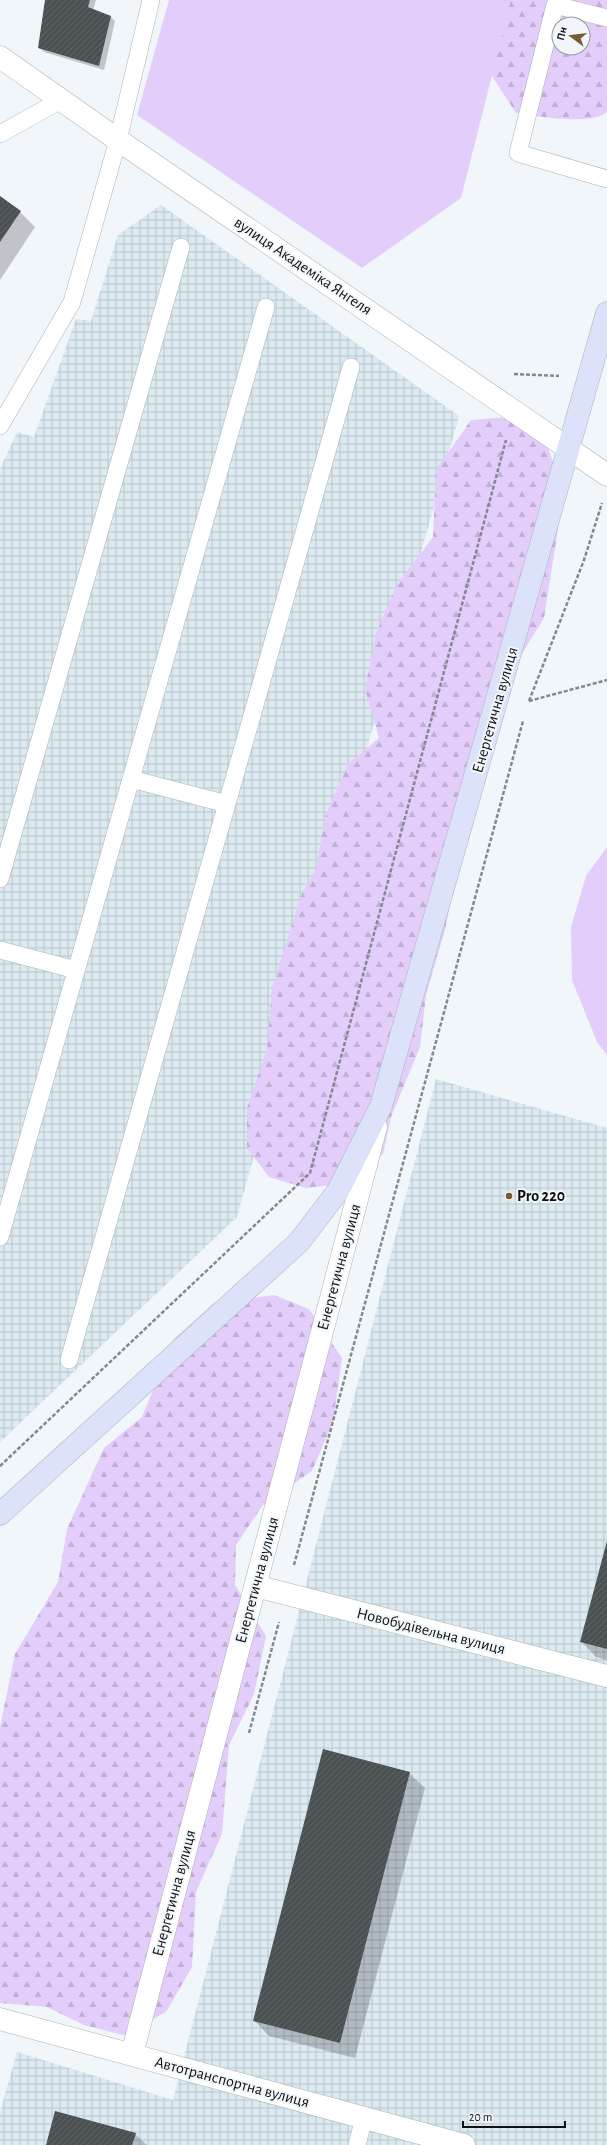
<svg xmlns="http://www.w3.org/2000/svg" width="607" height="2145" font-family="'Alegreya Sans',sans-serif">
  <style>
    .industrial { fill: url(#industrial-grid) }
    .forest { fill: url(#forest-firs); fill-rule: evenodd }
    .garden { fill: #e3cdfb }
    .shadow { fill: #0003 }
    .building { fill: url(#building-hatch) }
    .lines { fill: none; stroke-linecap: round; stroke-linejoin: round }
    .lane-casing { stroke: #adb2b5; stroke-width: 18 }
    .street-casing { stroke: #adb2b5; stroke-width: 23 }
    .secondary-casing { stroke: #adb2b5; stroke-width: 23 }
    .path { stroke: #86898c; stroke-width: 2.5; stroke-dasharray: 4 2; stroke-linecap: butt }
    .lane { stroke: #fff; stroke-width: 17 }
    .street { stroke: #fff; stroke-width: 22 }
    .secondary { stroke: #dce2fa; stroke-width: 22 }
    .poi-dot { fill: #785b2e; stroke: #f1f6fa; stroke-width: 1.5 }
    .labels { text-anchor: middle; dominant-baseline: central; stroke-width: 4; stroke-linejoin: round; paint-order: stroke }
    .street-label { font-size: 16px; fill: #0f1112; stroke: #f1f6fa }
    .poi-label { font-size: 16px; font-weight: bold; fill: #0f1112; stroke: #f1f6fa; text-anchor: start }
  </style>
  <defs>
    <pattern id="industrial-grid" width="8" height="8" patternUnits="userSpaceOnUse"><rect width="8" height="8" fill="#dde9f1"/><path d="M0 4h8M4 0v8" fill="none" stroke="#bcc7ce"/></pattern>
    <pattern id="forest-firs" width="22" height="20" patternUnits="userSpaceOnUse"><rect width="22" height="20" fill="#e3cdfb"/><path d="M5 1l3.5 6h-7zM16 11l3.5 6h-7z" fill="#c2afd6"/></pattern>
    <pattern id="building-hatch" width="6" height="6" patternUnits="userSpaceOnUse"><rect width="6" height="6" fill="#4b5152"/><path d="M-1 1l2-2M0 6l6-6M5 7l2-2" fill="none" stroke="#616666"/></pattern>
  </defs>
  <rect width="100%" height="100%" fill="#f1f6fa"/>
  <path class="industrial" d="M 161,205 L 459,416 L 237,1217 L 0,1442 L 0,469 L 17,432 L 34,437 L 76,319 L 91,321 L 118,235 Z
    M 436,1079 L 607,1128 L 607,2145 L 0,2145 L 0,2112 L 17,2052 L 173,2100 Z"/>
  <path class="forest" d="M 470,0 L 607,0 L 607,112 C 590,126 537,116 516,113 L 475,50 ZM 559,24 L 583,24 L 583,48 L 559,48 Z
    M 510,417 L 547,445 L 561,485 L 558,529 L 544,618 L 508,676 L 461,851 L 445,930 L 426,995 L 420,1047 L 391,1117 L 383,1154 L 349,1183 L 306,1188 L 269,1177 L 247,1148 L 247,1108 L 267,1049 L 272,988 L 302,893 L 316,870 L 325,817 L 348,764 L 379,738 L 365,689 L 376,634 L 396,586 L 433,537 L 436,470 L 471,420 Z
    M 274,1295 L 309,1309 L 342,1358 L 333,1422 L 312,1471 L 263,1505 L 236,1545 L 235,1585 L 266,1636 L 254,1694 L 229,1745 L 222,1834 L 196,1892 L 192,1967 L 166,2012 L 123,2035 L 84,2025 L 47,2007 L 0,2003 L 0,1727 L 15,1654 L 58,1582 L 67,1529 L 104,1448 L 142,1417 L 174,1339 L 214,1303 Z"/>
  <path class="garden" d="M 169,0 L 511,0 L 461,198 L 362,268 L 137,115 Z
    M 607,847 L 607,1055 L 597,1042 L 572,980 L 571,927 L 586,876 Z"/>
  <path class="shadow" d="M 46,0 L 96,0 L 93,10 L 111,17 L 115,21 L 104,70 L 44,52 L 39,48 Z
    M 0,197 L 20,212 L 35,227 L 0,280 Z
    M 607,1543 L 607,1660 L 596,1657 L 581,1641 Z
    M 409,1773 L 425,1788 L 355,2058 L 269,2036 L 254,2020 Z
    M 135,2134 L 147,2145 L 47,2145 Z"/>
  <path class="building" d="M 45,0 L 90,0 L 88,7 L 111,16 L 99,66 L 38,48 Z
    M 0,196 L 21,211 L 0,242 Z
    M 607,1541 L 607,1649 L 580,1642 Z
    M 323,1749 L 410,1772 L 340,2043 L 253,2021 Z
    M 55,2111 L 136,2133 L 132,2145 L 46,2145 Z"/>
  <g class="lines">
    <g class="lane-casing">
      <path id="lane" d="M 607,18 L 555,5 L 518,153 L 607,179
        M 0,134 L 61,100
        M 0,426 L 72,302 L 118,140 L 151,0
        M 131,779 L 227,804
        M 0,879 L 181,247
        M 0,950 L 76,970
        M 0,1237 L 266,307
        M 69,1360 L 351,367
        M 357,2145 L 364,2118"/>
    </g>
    <g class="street-casing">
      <path id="street" d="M 0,57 L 118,140 L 607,475
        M 255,1586 L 607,1676
        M 0,2019 L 464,2145
        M 132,2054 L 376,1127"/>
    </g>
    <g class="secondary-casing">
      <path id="secondary" d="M 0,1514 L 299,1242 L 338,1191 L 381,1106 L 607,313"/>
    </g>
    <path class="path" d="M 514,374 L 559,376
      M 529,701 L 584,560 L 602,503
      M 529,701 L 607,680
      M 0,1466 L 310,1173 L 506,440
      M 294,1565 L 523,721
      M 249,1733 L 279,1622"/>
    <use href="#lane" class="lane"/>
    <use href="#street" class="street"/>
    <use href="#secondary" class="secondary"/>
  </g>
  <circle class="poi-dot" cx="509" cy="1196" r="4"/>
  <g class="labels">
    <g class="street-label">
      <text transform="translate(303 266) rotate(34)">вулиця Академіка Янгеля</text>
      <text transform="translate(495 710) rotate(-74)">Енергетична вулиця</text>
      <text transform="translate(339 1267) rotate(-75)">Енергетична вулиця</text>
      <text transform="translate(257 1580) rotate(-75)">Енергетична вулиця</text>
      <text transform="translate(431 1631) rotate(14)">Новобудівельна вулиця</text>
      <text transform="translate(174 1893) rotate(-75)">Енергетична вулиця</text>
      <text transform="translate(232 2082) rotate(15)">Автотранспортна вулиця</text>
    </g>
    <g class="poi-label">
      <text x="517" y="1196">Pro 220</text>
    </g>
  </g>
  <g transform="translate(571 36) rotate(285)"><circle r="19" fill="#f1f6fa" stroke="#979a9d"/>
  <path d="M0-3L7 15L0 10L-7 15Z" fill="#785b2e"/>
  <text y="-6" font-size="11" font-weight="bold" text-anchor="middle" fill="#0f1112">Пн</text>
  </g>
  <path d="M463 2121v6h102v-6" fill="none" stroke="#0f1112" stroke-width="2"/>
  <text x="469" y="2121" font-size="12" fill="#0f1112" stroke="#f1f6fa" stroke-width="3" paint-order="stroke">20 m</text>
</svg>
